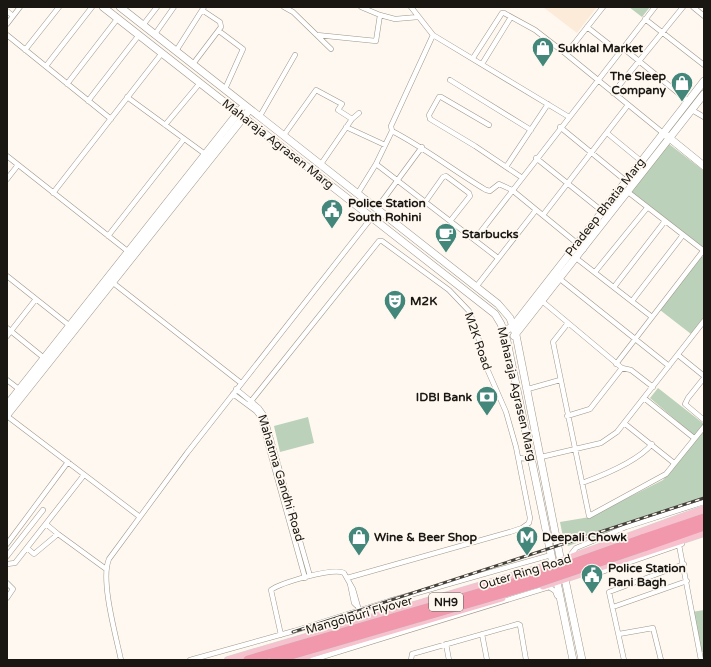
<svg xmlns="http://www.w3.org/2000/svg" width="711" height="667" font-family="'Varela Round',sans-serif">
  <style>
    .education { fill: #fdebda }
    .green { fill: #bbd1b9 }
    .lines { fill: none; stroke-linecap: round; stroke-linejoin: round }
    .street-casing { stroke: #9e9689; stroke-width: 5.5 }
    .secondary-casing { stroke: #9e9689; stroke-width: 8 }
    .primary-casing { stroke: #d6d5d4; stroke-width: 8 }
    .highway-casing { stroke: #d6d5d4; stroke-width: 10 }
    .street { stroke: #fff; stroke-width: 4.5 }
    .secondary { stroke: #fff; stroke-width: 7 }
    .primary { stroke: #f7c1ce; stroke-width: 7 }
    .highway { stroke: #f198ad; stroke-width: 9 }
    .rail-casing { stroke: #44413b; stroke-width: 3 }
    .rail { stroke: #fef8f0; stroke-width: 1.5; stroke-dasharray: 4.5; stroke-linecap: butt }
    .highway-bridge-casing { stroke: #d6d5d4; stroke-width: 10; stroke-linecap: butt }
    .highway-bridge { stroke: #f198ad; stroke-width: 9 }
    .labels { text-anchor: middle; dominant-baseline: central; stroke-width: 3.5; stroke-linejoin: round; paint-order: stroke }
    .shield { fill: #fef8f0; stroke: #5e5a55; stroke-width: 1 }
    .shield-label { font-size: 11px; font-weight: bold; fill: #1a1712 }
    .poi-label { font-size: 12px; font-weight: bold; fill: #1a1712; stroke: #fef8f0; text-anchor: start }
    .street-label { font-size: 12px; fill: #1a1712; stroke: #fef8f0 }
  </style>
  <rect width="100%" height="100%" fill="#fef8f0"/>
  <path class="education" d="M 543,7 L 597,7 L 577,33 Z"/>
  <path class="green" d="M 629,7 L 650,7 L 642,17 Z
    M 669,144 L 704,171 L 704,248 L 629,190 Z
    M 702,256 L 704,258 L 704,317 L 691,334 L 660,310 Z
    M 658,388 L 704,424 L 704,498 L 568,546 L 564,542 L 560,522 L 590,517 L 663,480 L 697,438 L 650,398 Z
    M 308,417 L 314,443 L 280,452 L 274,426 Z
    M 704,610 L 704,652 L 701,652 L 692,612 Z"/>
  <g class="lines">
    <g class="street-casing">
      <path id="street" d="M 284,7 L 293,12 L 331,49
        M 361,7 L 380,15
        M 411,7 L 433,35 L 569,117
        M 693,7 L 704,16
        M 7,11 L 13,16
        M 645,19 L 704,65
        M 7,24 L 20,7
        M 143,25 L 157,7
        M 587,27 L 619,52
        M 219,31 L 243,49 L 225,89
        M 155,34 L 174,7
        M 7,35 L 111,119
        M 317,35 L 376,41 L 380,15 L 395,19 L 418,17
        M 623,48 L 688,101
        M 25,50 L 59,7
        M 176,51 L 204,7
        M 566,54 L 603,7
        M 473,58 L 502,13 L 504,13 L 535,30 L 566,54 L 663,133
        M 193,64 L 221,27 L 220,22 L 202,10
        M 482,64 L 511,17
        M 46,66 L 92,7
        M 450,80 L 531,130
        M 67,84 L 118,18
        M 613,93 L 683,7
        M 127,97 L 205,154
        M 88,101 L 139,35
        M 692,110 L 704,117
        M 260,116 L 295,55
        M 165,125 L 200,83
        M 489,125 L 441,97 L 439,97 L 429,115 L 430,119 L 475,146 L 521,177
        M 346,127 L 385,145
        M 560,127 L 626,181
        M 392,131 C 425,148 454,171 486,190 L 490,191 L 499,184 L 512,190 L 584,249
        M 607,133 L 641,161
        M 284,135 L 316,90 L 342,104 L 338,110 L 352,119
        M 7,156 L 130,253
        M 536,158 L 602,211
        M 321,164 L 352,119 L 359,113
        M 376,164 L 498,258
        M 506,167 L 548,104
        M 7,179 L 18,165
        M 628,192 L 704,251
        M 53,193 L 162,53
        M 358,193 L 376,164 L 392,131 L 391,126 L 433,35
        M 426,201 L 443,177 L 446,176 L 469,193 L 470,196 L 451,220
        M 377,208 L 422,147
        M 543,215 L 628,105
        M 108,236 L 184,139
        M 475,239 L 655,7
        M 576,258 L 652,317
        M 595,272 L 647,208
        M 7,276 L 70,326
        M 560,279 L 669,366
        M 112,282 L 241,383
        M 476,287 L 536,210
        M 614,287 L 665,221
        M 542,301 L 622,368 L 631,370 L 653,387
        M 632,301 L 683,235
        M 568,323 L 553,342 L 589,516 L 666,474 L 704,427
        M 7,328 L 44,358
        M 7,336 L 36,299
        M 678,355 L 704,376
        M 616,364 L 703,251
        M 704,378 L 688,398 L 685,404 L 704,420
        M 7,380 L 20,390
        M 236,389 L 259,408 L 264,415 L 310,576
        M 528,389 L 560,380
        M 233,394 L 256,411 L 260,416 L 305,578
        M 644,398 L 694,438
        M 248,405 L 379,241 L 382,241 L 449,290 L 469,311 L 476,329 L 485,364 L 506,412 L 516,447 L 530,518 L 529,523 L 522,528 L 510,532 L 347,578
        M 7,416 L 140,517
        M 567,416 L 590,409 L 622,368
        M 624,423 L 674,463
        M 541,457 L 601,443 L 617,432 L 704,321
        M 518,458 L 532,459
        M 582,483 C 604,475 637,462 652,444
        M 46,524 L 58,534
        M 7,544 L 68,462
        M 679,545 L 701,660
        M 27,548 L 34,554 L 58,534 L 106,569
        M 7,556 L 43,510
        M 574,557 L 572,553 L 576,548 L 626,527 L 704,502
        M 7,564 L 15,563 L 84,475
        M 586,573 L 596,574 L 682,544
        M 7,583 L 13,589 L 7,598
        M 350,584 L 354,603 L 356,605
        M 613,607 L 687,581
        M 482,634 L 487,660
        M 619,634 L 653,628 L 661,660
        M 281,635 L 271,590 C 280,583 334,567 344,573 L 353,589 L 362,621
        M 446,644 L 449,660
        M 121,660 C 116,636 100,580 109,559 L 187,453 L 372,217
        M 190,660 L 294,631 L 389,601 L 551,555
        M 312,660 L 549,587 L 555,591 L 557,596
        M 411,660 L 412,654 L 518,624 L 520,625 L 526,660
        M 624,660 L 609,592 L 684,564"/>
    </g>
    <g class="secondary-casing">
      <path id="secondary" d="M 103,7 L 495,314 L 501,324 L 507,341 L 553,564
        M 120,7 L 498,304 L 510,318 L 516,335 L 561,562
        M 667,136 L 704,166
        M 504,332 L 514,325 L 704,81
        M 514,336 L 704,94
        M 7,405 L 241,109
        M 7,415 L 247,113
        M 565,579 L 582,660
        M 557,582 L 573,660"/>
    </g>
    <g class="primary-casing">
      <path id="primary" d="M 543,586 L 704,533
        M 228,660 L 553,564 L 704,509
        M 291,660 L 502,598"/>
    </g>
    <g class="highway-casing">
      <path id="highway" d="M 642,539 L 704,518
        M 644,547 L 704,526"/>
    </g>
    <use href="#street" class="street"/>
    <use href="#secondary" class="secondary"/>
    <use href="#primary" class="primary"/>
    <use href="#highway" class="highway"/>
    <g class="rail-casing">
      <path id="rail" d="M 293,632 L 704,498"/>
    </g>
    <use href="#rail" class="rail"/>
    <g class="highway-bridge-casing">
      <path id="highway-bridge" d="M 248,660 L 534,577 L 642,539
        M 274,660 L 535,584 L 644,547"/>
    </g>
    <use href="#highway-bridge" class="highway-bridge"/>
  </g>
  <defs>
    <g id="shop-pin" transform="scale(1.15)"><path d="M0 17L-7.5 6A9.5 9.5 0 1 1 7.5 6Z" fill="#43877b" stroke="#fef8f0"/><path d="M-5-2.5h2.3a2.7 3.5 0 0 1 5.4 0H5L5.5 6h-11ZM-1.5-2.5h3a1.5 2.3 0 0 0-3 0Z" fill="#fff"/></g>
    <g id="civic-pin" transform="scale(1.15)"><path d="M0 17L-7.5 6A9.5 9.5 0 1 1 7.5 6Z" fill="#43877b" stroke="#fef8f0"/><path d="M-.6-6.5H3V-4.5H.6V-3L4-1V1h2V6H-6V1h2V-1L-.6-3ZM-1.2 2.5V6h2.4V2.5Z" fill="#fff"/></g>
    <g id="cafe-pin" transform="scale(1.15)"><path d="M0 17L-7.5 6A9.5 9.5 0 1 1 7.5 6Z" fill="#43877b" stroke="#fef8f0"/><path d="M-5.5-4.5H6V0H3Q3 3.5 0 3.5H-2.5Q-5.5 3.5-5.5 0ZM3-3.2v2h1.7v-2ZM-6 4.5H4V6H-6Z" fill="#fff"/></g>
    <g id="theatre-pin" transform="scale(1.15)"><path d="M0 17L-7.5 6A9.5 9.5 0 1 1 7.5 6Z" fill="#43877b" stroke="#fef8f0"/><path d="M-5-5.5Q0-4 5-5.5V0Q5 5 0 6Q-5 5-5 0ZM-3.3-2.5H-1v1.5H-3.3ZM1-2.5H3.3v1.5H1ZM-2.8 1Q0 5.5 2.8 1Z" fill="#fff"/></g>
    <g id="bank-pin" transform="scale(1.15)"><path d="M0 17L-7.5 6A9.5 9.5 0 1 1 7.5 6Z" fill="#43877b" stroke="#fef8f0"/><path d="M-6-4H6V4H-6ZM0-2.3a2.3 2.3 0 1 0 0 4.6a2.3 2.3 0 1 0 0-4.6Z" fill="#fff"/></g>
    <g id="metro-pin" transform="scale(1.15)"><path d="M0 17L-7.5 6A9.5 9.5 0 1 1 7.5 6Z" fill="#43877b" stroke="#fef8f0"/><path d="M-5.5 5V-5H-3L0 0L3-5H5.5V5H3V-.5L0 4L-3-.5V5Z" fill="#fff"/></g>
  </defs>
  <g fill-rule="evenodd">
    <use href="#shop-pin" x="543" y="48"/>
    <use href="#shop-pin" x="682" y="83"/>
    <use href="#civic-pin" x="332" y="210"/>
    <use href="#cafe-pin" x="446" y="234"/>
    <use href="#theatre-pin" x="395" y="301"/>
    <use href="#bank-pin" x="487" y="397"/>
    <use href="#shop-pin" x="359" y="537"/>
    <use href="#metro-pin" x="527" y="537"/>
    <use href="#civic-pin" x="592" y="575"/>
  </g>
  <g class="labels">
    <rect class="shield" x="429" y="593" width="34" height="18" rx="3"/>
    <g class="shield-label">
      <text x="446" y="602">NH9</text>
    </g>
    <g class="poi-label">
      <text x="558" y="48">Sukhlal Market</text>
      <text x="666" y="76" text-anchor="end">The Sleep<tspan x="666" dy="14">Company</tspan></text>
      <text x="348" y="203">Police Station<tspan x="348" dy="14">South Rohini</tspan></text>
      <text x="462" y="234">Starbucks</text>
      <text x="410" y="301">M2K</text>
      <text x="472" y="397" text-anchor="end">IDBI Bank</text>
      <text x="374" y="537">Wine &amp; Beer Shop</text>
      <text x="542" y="537">Deepali Chowk</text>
      <text x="608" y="568">Police Station<tspan x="608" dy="14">Rani Bagh</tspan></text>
    </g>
    <g class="street-label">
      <text transform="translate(278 144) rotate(38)">Maharaja Agrasen Marg</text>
      <text transform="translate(605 207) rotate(-52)">Pradeep Bhatia Marg</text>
      <text transform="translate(478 341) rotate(71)">M2K Road</text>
      <text transform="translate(517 394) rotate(77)">Maharaja Agrasen Marg</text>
      <text transform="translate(281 478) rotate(73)">Mahatma Gandhi Road</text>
      <text transform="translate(525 572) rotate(-17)">Outer Ring Road</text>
      <text transform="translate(359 615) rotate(-16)">Mangolpuri Flyover</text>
    </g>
  </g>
  <rect width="711" height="667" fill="none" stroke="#1a1712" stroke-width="16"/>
</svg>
